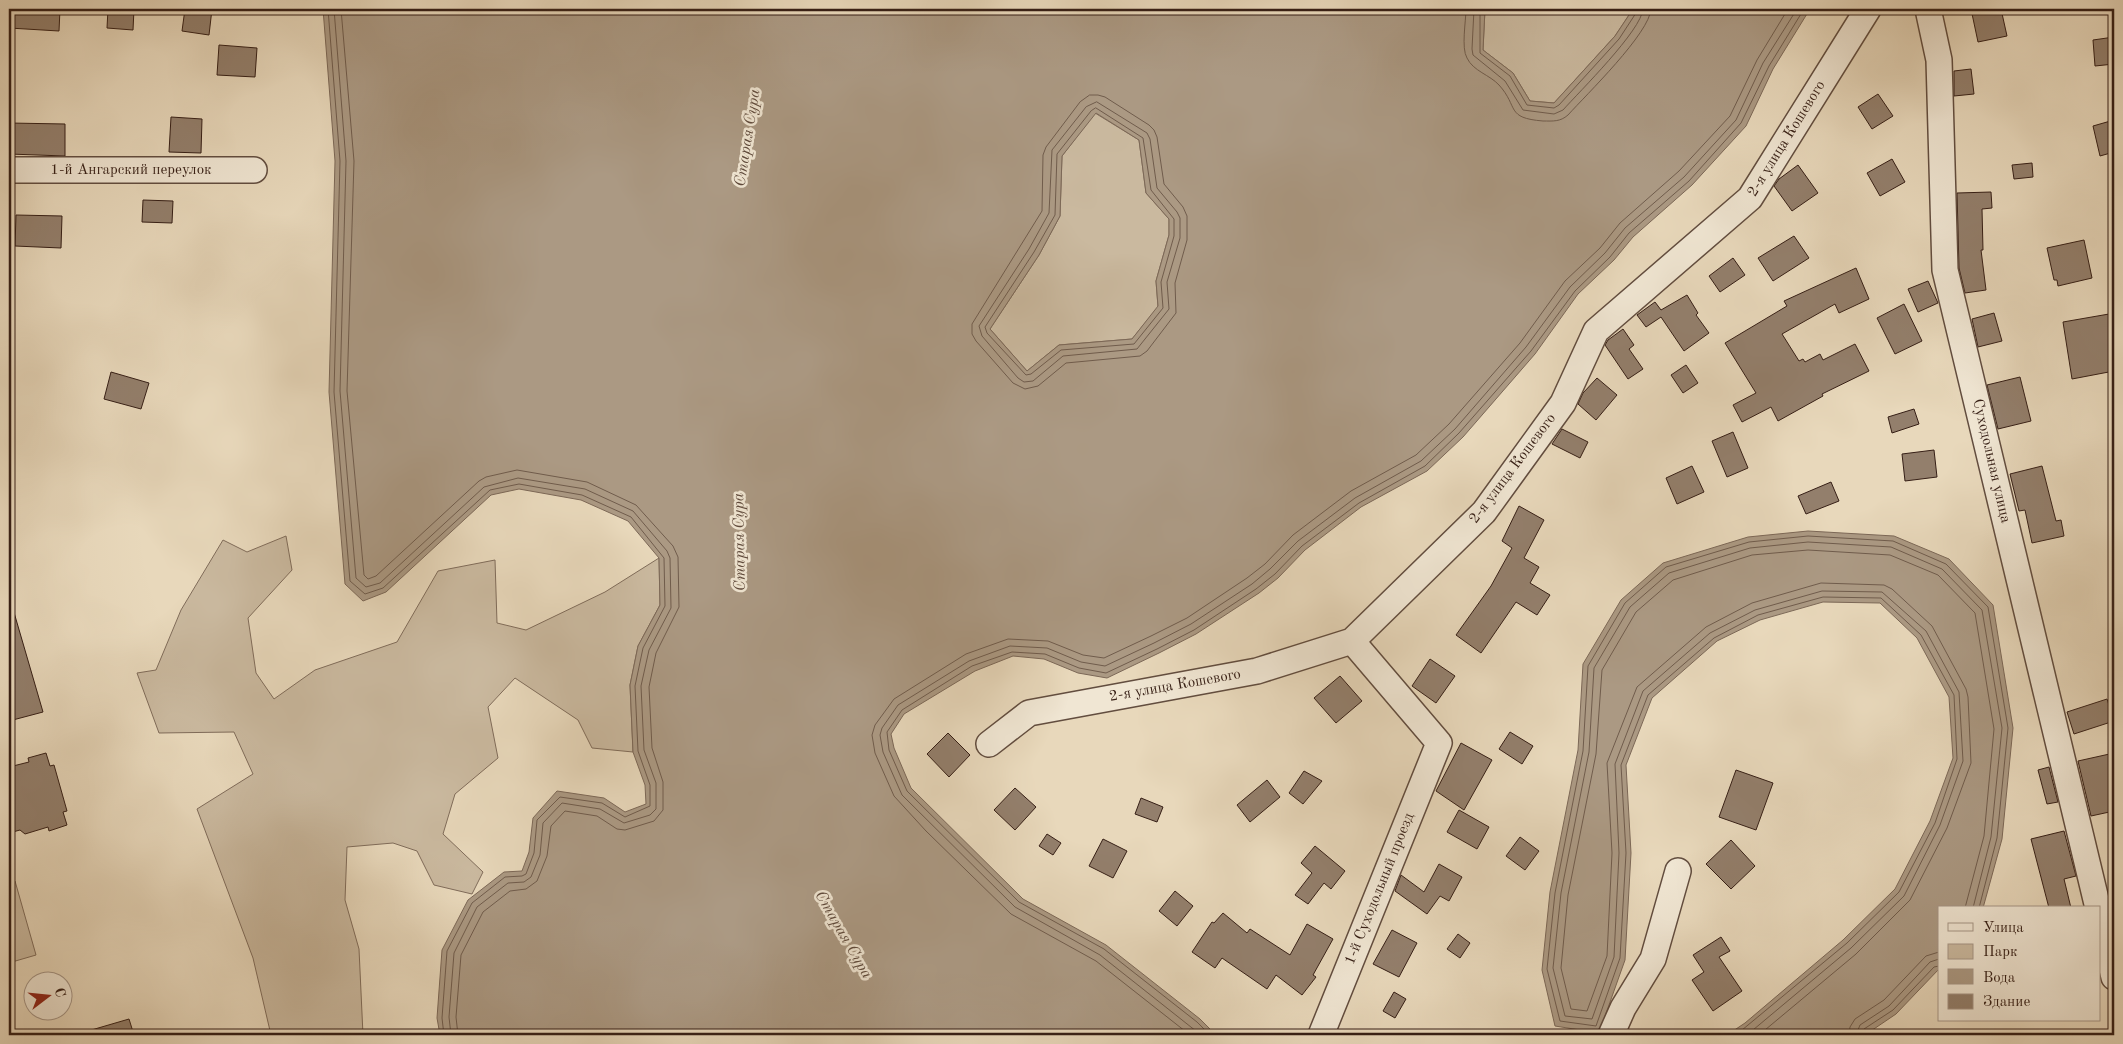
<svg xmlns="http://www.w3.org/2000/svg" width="2123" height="1044" font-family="'Old Standard TT',serif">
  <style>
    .green { fill: #cab99f; stroke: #806c5a }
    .water { fill: #ab9983; stroke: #7c6857; fill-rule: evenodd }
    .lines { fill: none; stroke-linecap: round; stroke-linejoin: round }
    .shore { stroke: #705c4c; stroke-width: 1 }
    .building { fill: #937f6c; stroke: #361f16 }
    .minor-casing { stroke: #624d3f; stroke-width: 28 }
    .minor { stroke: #f0e6d3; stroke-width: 25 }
    .labels { text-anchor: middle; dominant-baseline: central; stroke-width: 5; stroke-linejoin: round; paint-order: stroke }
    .street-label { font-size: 15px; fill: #361f16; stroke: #f0e6d3 }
    .water-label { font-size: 16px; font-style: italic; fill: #5f4a3c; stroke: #f0e6d3 }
  </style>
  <rect width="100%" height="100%" fill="#e8d8bb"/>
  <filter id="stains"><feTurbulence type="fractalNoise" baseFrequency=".004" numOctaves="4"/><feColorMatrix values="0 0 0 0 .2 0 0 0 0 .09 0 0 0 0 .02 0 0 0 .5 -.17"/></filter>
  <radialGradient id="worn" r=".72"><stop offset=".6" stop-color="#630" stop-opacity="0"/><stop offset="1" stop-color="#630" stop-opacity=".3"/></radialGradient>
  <path class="green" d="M 1485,9 L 1633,9 L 1615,36 L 1554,103 L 1530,101 L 1513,73 L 1483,50 Z
    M 1095,113 L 1139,140 L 1146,193 L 1169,219 L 1169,235 L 1156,281 L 1158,307 L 1132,339 L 1059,345 L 1027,371 L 990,329 L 1039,255 L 1060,216 L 1062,156 Z
    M 286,536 L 292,570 L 248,618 L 256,673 L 274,699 L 315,670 L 397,642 L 438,571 L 495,560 L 497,623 L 526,630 L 605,592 L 659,558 L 660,605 L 638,646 L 630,685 L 633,752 L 592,748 L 578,720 L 515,678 L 488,707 L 498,758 L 455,794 L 443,834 L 483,872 L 472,894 L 434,885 L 417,851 L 393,843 L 347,847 L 345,900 L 359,949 L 363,1035 L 271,1035 L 253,958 L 197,809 L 253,774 L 234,732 L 159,733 L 137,673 L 156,670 L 181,610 L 223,540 L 247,552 Z
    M 15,881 L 36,955 L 12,962 L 9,949 L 9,883 Z"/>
  <path class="water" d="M 323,9 L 1485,9 L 1483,50 L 1513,73 L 1530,101 L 1554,103 L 1615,36 L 1633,9 L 1810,9 L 1773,69 L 1746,126 L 1692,185 L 1633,237 L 1614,260 L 1578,294 L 1535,354 L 1463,437 L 1427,471 L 1361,507 L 1305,550 L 1278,578 L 1259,593 L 1196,634 L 1159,653 L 1107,678 L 1078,673 L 1044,659 L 1013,656 L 975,671 L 904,714 L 891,734 L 894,748 L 911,788 L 1023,899 L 1106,945 L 1200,1019 L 1216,1035 L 440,1035 L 437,1018 L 442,950 L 468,900 L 504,872 L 522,871 L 529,852 L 533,818 L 557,791 L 604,798 L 625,812 L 646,804 L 645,785 L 633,752 L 630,685 L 638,646 L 660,605 L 659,558 L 628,521 L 581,500 L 519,489 L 491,495 L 386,592 L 363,601 L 345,584 L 329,392 L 335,161 ZM 1096,113 L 1139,140 L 1146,193 L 1169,219 L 1169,235 L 1156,281 L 1158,306 L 1132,339 L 1059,345 L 1027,371 L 990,329 L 1039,255 L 1060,216 L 1062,156 Z
    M 1808,531 L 1894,536 L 1949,559 L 1993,605 L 2013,728 L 2002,839 L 1983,908 L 1939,908 L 1939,969 L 1896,1014 L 1865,1035 L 1727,1035 L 1745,1023 L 1843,940 L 1895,889 L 1930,821 L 1953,758 L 1949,697 L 1917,638 L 1880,603 L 1823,602 L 1760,620 L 1717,641 L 1652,698 L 1626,765 L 1631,853 L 1625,960 L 1599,1033 L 1555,1026 L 1542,970 L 1550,892 L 1578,750 L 1583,664 L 1621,600 L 1663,563 L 1748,537 Z"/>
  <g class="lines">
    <path class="shore" d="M 328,9 L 340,161 L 334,392 L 350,581 L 365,594 L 383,588 L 490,490 L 519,484 L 582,495 L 631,517 L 664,558 L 665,606 L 643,648 L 635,686 L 638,751 L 650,785 L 650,806 L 625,817 L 602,803 L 560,797 L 537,820 L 534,853 L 526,874 L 522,876 L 505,877 L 472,903 L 447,951 L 442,1018 L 444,1035
      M 334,9 L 346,161 L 340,391 L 356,578 L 366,587 L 380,583 L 484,487 L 518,478 L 585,489 L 633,511 L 667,551 L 670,558 L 671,608 L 649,650 L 641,686 L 644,750 L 656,783 L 656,809 L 650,815 L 624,823 L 600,809 L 562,803 L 543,823 L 540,855 L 531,877 L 524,882 L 508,883 L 477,907 L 454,953 L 449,1017 L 451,1035
      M 341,9 L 354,161 L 347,391 L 364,575 L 368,579 L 376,576 L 479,481 L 486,477 L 517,470 L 587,482 L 636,505 L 673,546 L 678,557 L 679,607 L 656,653 L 649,687 L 652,748 L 663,782 L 663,810 L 654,821 L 625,830 L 617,829 L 597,816 L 565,811 L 551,826 L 547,856 L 537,881 L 526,889 L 510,891 L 483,912 L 461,955 L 456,1017 L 458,1035
      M 1466,9 C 1466,21 1461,48 1467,58 C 1473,71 1490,75 1499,85 C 1519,107 1505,118 1543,121 C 1553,121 1560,122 1568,115 C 1586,95 1650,33 1651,9
      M 1474,9 L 1472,49 L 1473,55 L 1505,81 L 1523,110 L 1554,114 L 1563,110 C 1579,92 1642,30 1643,9
      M 1480,9 L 1480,53 L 1510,76 L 1527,105 L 1554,108 L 1559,105 L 1619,39 L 1636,13 L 1637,9
      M 1090,95 L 1098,95 L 1105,97 L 1149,125 L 1154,130 L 1157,137 L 1164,184 L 1183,207 L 1187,216 L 1187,240 L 1175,283 L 1176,313 L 1147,351 L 1140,356 L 1066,363 L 1038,386 L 1025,389 L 1013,383 L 976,341 L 972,334 L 972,324 L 1042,211 L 1043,155 L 1046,147 L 1080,102 Z
      M 1097,102 L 1147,133 L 1150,139 L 1157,188 L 1177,212 L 1180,218 L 1180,238 L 1167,282 L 1169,309 L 1137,349 L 1063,356 L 1033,381 L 1024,382 L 1018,378 L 982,336 L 979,326 L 1029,249 L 1049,213 L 1052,150 L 1086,107 Z
      M 1096,108 L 1143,138 L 1151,190 L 1174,219 L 1174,236 L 1161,282 L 1163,308 L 1134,344 L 1061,350 L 1031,374 L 1026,375 L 987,333 L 985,327 L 1034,252 L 1055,215 L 1057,154 L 1091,111 Z
      M 1190,1035 L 1096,961 L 1011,914 L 926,831 L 894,796 L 875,753 L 872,735 L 875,725 L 894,699 L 966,654 L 1008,639 L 1048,641 L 1083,655 L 1104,658 L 1151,636 L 1187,618 L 1247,578 L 1265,564 L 1293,535 L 1351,491 L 1416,455 L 1449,424 L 1520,343 L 1565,281 L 1600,248 L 1620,223 L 1679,171 L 1730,116 L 1757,60 L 1788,9
      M 1201,1035 L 1100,955 L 1015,907 L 902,795 L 883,752 L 880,735 L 882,728 L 898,705 L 969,661 L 1010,646 L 1047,648 L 1081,662 L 1105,666 L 1154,643 L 1191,624 L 1252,584 L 1270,569 L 1298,541 L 1355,498 L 1421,461 L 1455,429 L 1526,347 L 1570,287 L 1605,253 L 1625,228 L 1684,177 L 1736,120 L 1763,63 L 1797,9
      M 1210,1035 L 1197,1022 L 1104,949 L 1019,902 L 907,791 L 889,750 L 887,732 L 902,710 L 972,666 L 1012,652 L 1045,654 L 1079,668 L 1106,673 L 1157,649 L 1194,630 L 1256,589 L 1275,574 L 1302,546 L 1359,503 L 1425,466 L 1459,433 L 1531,351 L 1575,291 L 1610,257 L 1629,233 L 1689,181 L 1741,123 L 1769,66 L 1804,9
      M 1736,1035 L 1847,943 L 1899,892 L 1935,823 L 1957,759 L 1954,695 L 1921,635 L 1881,598 L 1823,597 L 1758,615 L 1714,638 L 1648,695 L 1621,765 L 1626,853 L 1620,958 L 1596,1026 L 1560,1021 L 1547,969 L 1555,893 L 1583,751 L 1588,666 L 1625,603 L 1666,567 L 1749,542 L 1808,536 L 1893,541 L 1946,564 L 1988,607 L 2008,728 L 1997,838 L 1979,908
      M 1747,1035 L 1851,948 L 1904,896 L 1940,825 L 1963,761 L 1959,692 L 1926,631 L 1882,592 L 1822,591 L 1755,610 L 1710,633 L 1643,691 L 1615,764 L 1619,853 L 1614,957 L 1592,1019 L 1565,1016 L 1553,968 L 1561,893 L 1589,752 L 1594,668 L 1630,607 L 1669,573 L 1750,548 L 1808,542 L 1891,547 L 1942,569 L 1982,610 L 2002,728 L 1991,837 L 1973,908
      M 1759,1035 L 1856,954 L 1910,900 L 1947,828 L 1971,763 L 1968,697 L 1966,689 L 1932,626 L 1892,589 L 1884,585 L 1821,583 L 1752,603 L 1706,627 L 1637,687 L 1607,763 L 1612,853 L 1607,956 L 1587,1011 L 1571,1009 L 1561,968 L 1568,895 L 1596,754 L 1602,670 L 1636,612 L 1673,580 L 1752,555 L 1808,550 L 1890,555 L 1938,575 L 1975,613 L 1994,729 L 1984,836 L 1965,908
      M 1849,1035 L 1850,1027 L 1855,1019 L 1884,1000 L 1926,956 L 1939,952
      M 1856,1035 L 1860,1025 L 1889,1006 L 1930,962 L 1939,959
      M 1863,1035 L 1864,1029 L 1893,1010 L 1934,967 L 1939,966"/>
  </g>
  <path class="building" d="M 9,9 L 60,9 L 59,31 L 9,28 Z
    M 108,9 L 134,9 L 133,30 L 107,28 Z
    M 185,9 L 212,9 L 209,35 L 182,31 Z
    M 1971,9 L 2001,9 L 2007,36 L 1978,42 Z
    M 2114,37 L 2114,64 L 2095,66 L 2093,40 Z
    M 219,45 L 257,48 L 255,77 L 217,75 Z
    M 1971,69 L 1974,94 L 1954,96 L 1954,71 Z
    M 1878,94 L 1893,116 L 1872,129 L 1858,107 Z
    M 171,117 L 202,119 L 201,153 L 169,152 Z
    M 2114,120 L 2114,152 L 2100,156 L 2093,126 Z
    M 9,123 L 65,124 L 65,156 L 9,154 Z
    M 1892,159 L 1905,182 L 1880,196 L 1867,173 Z
    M 2032,163 L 2033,177 L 2014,179 L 2012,165 Z
    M 1798,165 L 1818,193 L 1792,211 L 1774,186 L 1779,179 Z
    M 1991,192 L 1992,208 L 1982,209 L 1983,250 L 1981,250 L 1986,290 L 1965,293 L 1959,268 L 1957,193 Z
    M 143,200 L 173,201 L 172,223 L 142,222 Z
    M 16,215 L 62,216 L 61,248 L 15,246 Z
    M 1794,236 L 1809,258 L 1773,281 L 1758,258 Z
    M 2084,240 L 2092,278 L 2058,286 L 2057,280 L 2054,280 L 2047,248 Z
    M 1733,258 L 1745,275 L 1720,292 L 1709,276 Z
    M 1856,268 L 1869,299 L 1839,313 L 1835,304 L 1782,334 L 1799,361 L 1803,359 L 1805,362 L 1820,354 L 1823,360 L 1855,344 L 1869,371 L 1822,394 L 1823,396 L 1778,421 L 1771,407 L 1742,422 L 1733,405 L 1756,393 L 1725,343 L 1787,306 L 1784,301 Z
    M 1928,281 L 1938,303 L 1918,312 L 1908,289 Z
    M 1687,295 L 1698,313 L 1696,315 L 1709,333 L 1684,351 L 1661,317 L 1646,327 L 1637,315 L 1655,302 L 1661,310 Z
    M 1904,304 L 1922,341 L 1895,354 L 1877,318 Z
    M 1994,313 L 2002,341 L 1978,347 L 1972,319 Z
    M 2109,314 L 2114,342 L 2114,371 L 2072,379 L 2063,322 Z
    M 1623,329 L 1634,345 L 1629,349 L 1643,369 L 1628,379 L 1605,345 L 1608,340 Z
    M 1686,365 L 1698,383 L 1683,393 L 1671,375 Z
    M 111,372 L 149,383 L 141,409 L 104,399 Z
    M 2020,377 L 2031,421 L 1998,429 L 1987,385 Z
    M 1597,378 L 1617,395 L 1596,420 L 1578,404 L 1583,393 Z
    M 1914,409 L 1919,424 L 1892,433 L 1888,417 Z
    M 1562,429 L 1588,442 L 1580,458 L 1552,444 Z
    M 1733,432 L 1748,468 L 1727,477 L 1712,441 Z
    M 1934,450 L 1937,477 L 1905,481 L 1902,454 Z
    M 1692,466 L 1704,492 L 1677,504 L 1666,478 Z
    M 2042,466 L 2056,521 L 2061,520 L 2064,536 L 2032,543 L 2025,510 L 2019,511 L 2010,474 Z
    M 1831,482 L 1839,501 L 1806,514 L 1798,496 Z
    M 1519,506 L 1544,520 L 1524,558 L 1539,567 L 1530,583 L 1550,595 L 1537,615 L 1516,602 L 1481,653 L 1456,635 L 1491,586 L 1512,548 L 1502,541 Z
    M 9,609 L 13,609 L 43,712 L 9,721 Z
    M 1430,659 L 1455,676 L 1436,703 L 1412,686 Z
    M 1340,676 L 1362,701 L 1336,723 L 1314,698 Z
    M 2107,699 L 2114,721 L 2074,734 L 2067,712 Z
    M 1510,732 L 1533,746 L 1522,764 L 1499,749 Z
    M 948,733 L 970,755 L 949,777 L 927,754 Z
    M 1461,743 L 1492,760 L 1464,810 L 1436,791 Z
    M 46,753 L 50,766 L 54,765 L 67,811 L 63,812 L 67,825 L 49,831 L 48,827 L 25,834 L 20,830 L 9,833 L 9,767 L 29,762 L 28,758 Z
    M 2114,753 L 2114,811 L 2091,816 L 2078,761 Z
    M 2049,767 L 2058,802 L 2047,804 L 2038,770 Z
    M 1736,770 L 1773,783 L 1756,830 L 1719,817 Z
    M 1304,771 L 1322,781 L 1303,804 L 1289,793 Z
    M 1267,780 L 1280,797 L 1250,822 L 1237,805 Z
    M 1015,788 L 1036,807 L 1015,830 L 994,810 Z
    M 1141,798 L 1163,807 L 1157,822 L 1135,814 Z
    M 1459,810 L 1489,827 L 1477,849 L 1447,832 Z
    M 2064,831 L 2076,876 L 2064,879 L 2071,908 L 2049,908 L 2031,839 Z
    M 1047,834 L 1061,843 L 1053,855 L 1039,846 Z
    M 1520,837 L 1539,851 L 1525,870 L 1506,856 Z
    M 1103,839 L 1127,851 L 1113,878 L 1089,866 Z
    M 1731,840 L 1755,866 L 1731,889 L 1706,864 Z
    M 1315,846 L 1345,871 L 1331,889 L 1324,883 L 1308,904 L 1295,895 L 1312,873 L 1301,863 Z
    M 1439,864 L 1462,877 L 1449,901 L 1440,896 L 1427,914 L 1395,891 L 1401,875 L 1424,892 Z
    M 1175,891 L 1193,906 L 1177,926 L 1159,911 Z
    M 1223,913 L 1247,933 L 1250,929 L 1290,955 L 1307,924 L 1333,939 L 1313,975 L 1316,977 L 1302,995 L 1276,975 L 1267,989 L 1222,958 L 1215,968 L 1192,952 L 1212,922 L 1214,923 Z
    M 1392,930 L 1417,943 L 1399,977 L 1373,964 Z
    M 1458,934 L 1470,943 L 1460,958 L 1447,949 Z
    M 1721,937 L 1730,951 L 1719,957 L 1742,991 L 1713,1011 L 1692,980 L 1704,972 L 1693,955 Z
    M 1394,992 L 1406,999 L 1395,1018 L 1383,1011 Z
    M 129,1019 L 134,1035 L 89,1035 L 88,1031 Z"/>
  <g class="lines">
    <g class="minor-casing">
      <path id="minor" d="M 1928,9 L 1939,60 L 1945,270 L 2098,908
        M 9,170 L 254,170
        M 989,744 L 1029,713 L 1257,671 L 1352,641 L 1484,512 L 1563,403 L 1596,331 L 1750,198 L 1868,9
        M 2099,914 L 2114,977
        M 1321,1035 L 1439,743 L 1352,641
        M 1611,1035 L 1623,1008 L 1653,959 L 1678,871"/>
    </g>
    <use href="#minor" class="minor"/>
  </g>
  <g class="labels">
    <g class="street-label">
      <text transform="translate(1787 139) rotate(-58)">2-я улица Кошевого</text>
      <text x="131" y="170">1-й Ангарский переулок</text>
      <text transform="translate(1991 461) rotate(77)">Суходольная улица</text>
      <text transform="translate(1513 469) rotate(-53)">2-я улица Кошевого</text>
      <text transform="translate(1175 686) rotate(-10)">2-я улица Кошевого</text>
      <text transform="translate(1380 889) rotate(-68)">1-й Суходольный проезд</text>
    </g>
    <g class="water-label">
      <text transform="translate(748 138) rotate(-81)">Старая Сура</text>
      <text transform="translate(740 542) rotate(-91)">Старая Сура</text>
      <text transform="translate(843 935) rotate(60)">Старая Сура</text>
    </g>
  </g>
  <rect width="2123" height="1044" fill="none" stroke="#e8d8bb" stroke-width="30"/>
  <rect x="10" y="10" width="2103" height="1024" fill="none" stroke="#361f16" stroke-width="2.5"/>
  <rect x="15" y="15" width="2093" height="1014" fill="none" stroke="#361f16"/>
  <rect x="1938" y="906" width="162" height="115" fill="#f0e6d3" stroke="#a69687"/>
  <rect x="1948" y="923" width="25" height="8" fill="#f0e6d3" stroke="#a69687"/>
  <text x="1983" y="932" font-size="15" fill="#361f16">Улица</text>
  <rect x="1948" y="944" width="25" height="15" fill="#cab99f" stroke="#a69687"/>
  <text x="1983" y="956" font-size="15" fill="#361f16">Парк</text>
  <rect x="1948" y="969" width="25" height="15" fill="#ab9983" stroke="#a69687"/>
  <text x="1983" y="982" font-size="15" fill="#361f16">Вода</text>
  <rect x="1948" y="994" width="25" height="15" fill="#937f6c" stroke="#a69687"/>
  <text x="1983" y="1006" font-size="15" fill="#361f16">Здание</text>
  <g transform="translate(48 996) rotate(74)"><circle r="24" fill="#f0e6d3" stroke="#a69687"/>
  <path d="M0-4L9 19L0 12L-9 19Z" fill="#8f2418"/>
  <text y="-8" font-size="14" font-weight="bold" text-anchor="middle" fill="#361f16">С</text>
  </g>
  <rect width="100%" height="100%" filter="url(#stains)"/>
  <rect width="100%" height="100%" fill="url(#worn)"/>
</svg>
